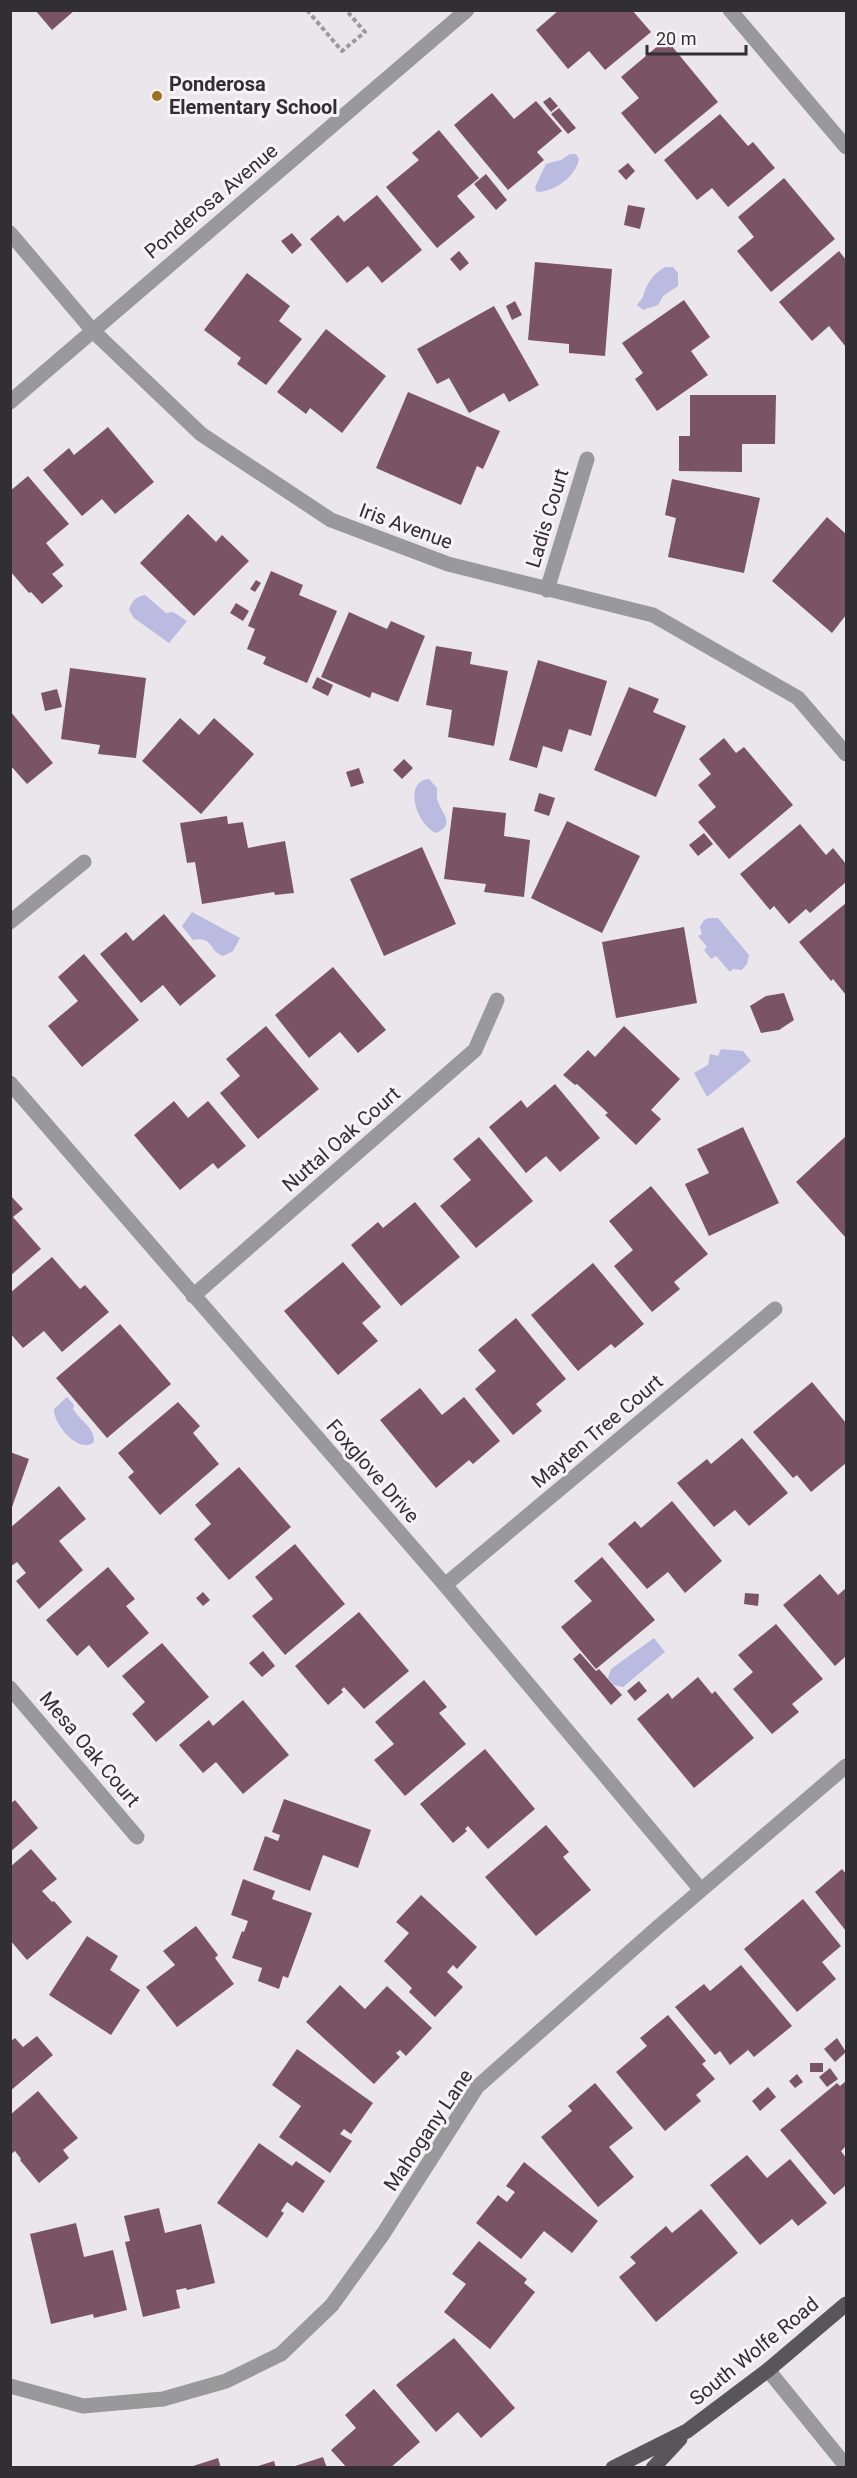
<svg xmlns="http://www.w3.org/2000/svg" width="857" height="2478" font-family="Roboto,sans-serif">
  <style>
    .water { fill: #bbbae1 }
    .building { fill: #7a5465 }
    .lines { fill: none; stroke-linecap: round; stroke-linejoin: round }
    .path { stroke: #9c989c; stroke-width: 4; stroke-dasharray: 4.5 3; stroke-linecap: butt }
    .minor { stroke: #99989a; stroke-width: 15 }
    .major { stroke: #59565b; stroke-width: 15 }
    .poi-dot { fill: #9e7021; stroke: #f9f3f8; stroke-width: 2 }
    .labels { text-anchor: middle; dominant-baseline: central; stroke-width: 6; stroke-linejoin: round; paint-order: stroke }
    .poi-label { font-size: 20px; font-weight: bold; fill: #312f31; stroke: #f9f3f8; text-anchor: start }
    .street-label { font-size: 20px; fill: #312f31; stroke: #f9f3f8 }
  </style>
  <rect width="100%" height="100%" fill="#ebe6eb"/>
  <path class="water" d="M 570,154 L 576,154 L 579,159 C 576,176 555,192 537,192 L 535,187 L 546,164 L 561,160 Z
    M 665,267 L 673,267 L 678,273 L 678,286 L 663,296 L 658,305 L 643,310 L 637,305 L 643,297 C 646,284 653,274 665,267 Z
    M 145,595 L 166,613 L 173,612 L 187,621 L 169,643 L 134,618 L 129,610 C 132,601 135,597 145,595 Z
    M 429,779 L 437,788 C 437,794 436,799 439,804 C 444,816 454,824 437,833 C 417,827 402,781 429,779 Z
    M 192,912 L 240,938 L 233,951 L 223,956 C 208,951 214,936 193,940 L 182,926 Z
    M 709,918 L 718,918 L 749,955 L 747,964 L 742,970 L 733,969 L 730,972 L 716,956 L 711,959 L 704,950 L 707,947 L 698,936 L 702,934 L 700,927 L 704,920 Z
    M 721,1049 L 743,1051 L 751,1061 L 707,1097 L 694,1073 L 708,1065 L 710,1054 L 718,1056 Z
    M 67,1397 L 74,1405 L 73,1409 C 80,1421 95,1427 94,1442 C 79,1455 53,1424 54,1409 Z
    M 654,1638 L 665,1652 L 623,1687 L 614,1685 L 608,1678 L 611,1669 Z"/>
  <path class="building" d="M 35,10 L 75,10 L 52,30 Z
    M 559,10 L 632,10 L 651,32 L 605,70 L 589,51 L 568,69 L 536,30 Z
    M 666,39 L 718,102 L 655,154 L 621,113 L 639,98 L 621,77 Z
    M 492,93 L 514,119 L 536,101 L 562,131 L 537,152 L 544,160 L 508,190 L 454,125 Z
    M 550,97 L 558,106 L 551,112 L 543,102 Z
    M 559,108 L 576,128 L 568,134 L 551,114 Z
    M 720,114 L 748,146 L 753,142 L 775,168 L 728,207 L 712,188 L 697,200 L 664,160 Z
    M 439,130 L 479,178 L 457,196 L 475,217 L 437,248 L 386,187 L 419,160 L 412,153 Z
    M 628,163 L 635,171 L 626,180 L 618,171 Z
    M 486,174 L 507,200 L 496,210 L 474,184 Z
    M 784,178 L 835,239 L 771,292 L 737,251 L 754,237 L 738,217 Z
    M 377,195 L 422,250 L 382,283 L 368,266 L 347,283 L 310,239 L 338,215 L 344,222 Z
    M 628,205 L 645,208 L 640,229 L 624,225 Z
    M 292,233 L 302,245 L 292,254 L 281,241 Z
    M 459,251 L 469,263 L 460,271 L 450,259 Z
    M 839,251 L 846,260 L 846,347 L 829,326 L 812,341 L 779,302 Z
    M 535,262 L 612,269 L 605,356 L 569,353 L 569,344 L 528,340 Z
    M 247,273 L 290,306 L 279,321 L 302,339 L 266,385 L 237,364 L 241,358 L 204,330 Z
    M 684,300 L 710,337 L 691,351 L 708,375 L 657,411 L 635,379 L 643,373 L 622,343 Z
    M 515,301 L 522,315 L 512,320 L 506,306 Z
    M 494,306 L 539,385 L 509,402 L 504,393 L 469,413 L 449,378 L 437,384 L 417,349 Z
    M 326,329 L 386,376 L 342,433 L 310,408 L 306,414 L 277,392 Z
    M 408,392 L 500,431 L 483,469 L 477,466 L 461,505 L 376,468 Z
    M 690,395 L 776,395 L 775,444 L 742,444 L 742,472 L 679,471 L 679,436 L 690,436 Z
    M 108,427 L 154,482 L 115,514 L 102,499 L 82,516 L 43,470 L 69,448 L 74,455 Z
    M 28,476 L 69,524 L 46,543 L 64,565 L 52,574 L 63,586 L 42,604 L 31,592 L 29,593 L 10,571 L 10,491 Z
    M 672,479 L 760,498 L 744,573 L 668,557 L 676,518 L 665,515 Z
    M 188,514 L 216,542 L 222,535 L 249,561 L 194,616 L 140,563 Z
    M 827,517 L 846,534 L 846,615 L 832,633 L 772,581 Z
    M 271,571 L 303,585 L 299,595 L 337,611 L 307,683 L 263,664 L 266,657 L 247,649 L 255,629 L 248,626 Z
    M 256,580 L 261,583 L 255,592 L 250,589 Z
    M 236,603 L 249,611 L 243,621 L 230,613 Z
    M 349,612 L 387,629 L 391,621 L 425,636 L 398,702 L 372,692 L 370,698 L 321,677 Z
    M 436,646 L 472,652 L 470,664 L 508,671 L 494,746 L 448,737 L 452,710 L 426,705 Z
    M 538,660 L 607,681 L 591,736 L 569,729 L 562,752 L 543,746 L 537,768 L 509,760 Z
    M 70,668 L 146,678 L 136,758 L 98,754 L 100,745 L 61,739 Z
    M 317,677 L 333,685 L 328,696 L 312,688 Z
    M 629,687 L 659,699 L 653,712 L 686,726 L 656,797 L 594,770 Z
    M 57,689 L 62,707 L 45,711 L 41,693 Z
    M 10,711 L 53,763 L 27,784 L 10,765 Z
    M 180,718 L 199,735 L 214,718 L 254,754 L 201,814 L 142,761 Z
    M 724,738 L 736,753 L 744,747 L 793,805 L 729,859 L 698,822 L 716,807 L 698,785 L 711,774 L 699,759 Z
    M 404,759 L 413,768 L 402,779 L 393,770 Z
    M 359,768 L 364,783 L 351,787 L 346,772 Z
    M 539,793 L 555,798 L 549,816 L 534,811 Z
    M 453,807 L 506,813 L 504,836 L 530,840 L 524,897 L 484,892 L 486,884 L 444,879 Z
    M 227,816 L 228,824 L 243,822 L 248,848 L 285,841 L 294,893 L 275,895 L 274,892 L 202,904 L 195,862 L 187,863 L 180,823 Z
    M 567,821 L 640,856 L 602,933 L 531,898 Z
    M 800,824 L 826,855 L 833,848 L 846,864 L 846,882 L 810,913 L 806,909 L 789,924 L 774,906 L 770,910 L 740,874 Z
    M 704,833 L 713,844 L 698,856 L 689,845 Z
    M 422,847 L 456,924 L 384,956 L 350,879 Z
    M 846,903 L 846,995 L 833,979 L 831,981 L 799,942 Z
    M 164,914 L 216,976 L 180,1006 L 163,985 L 141,1003 L 100,954 L 126,932 L 133,941 Z
    M 684,927 L 697,1003 L 616,1018 L 602,942 Z
    M 84,954 L 139,1020 L 82,1067 L 48,1026 L 78,1001 L 58,977 Z
    M 333,967 L 386,1030 L 358,1053 L 340,1032 L 309,1058 L 275,1015 Z
    M 784,993 L 794,1020 L 779,1030 L 761,1033 L 750,1006 L 766,996 Z
    M 266,1026 L 319,1089 L 258,1139 L 220,1093 L 240,1076 L 226,1059 Z
    M 624,1026 L 680,1079 L 651,1110 L 661,1119 L 636,1145 L 605,1115 L 608,1113 L 577,1084 L 575,1085 L 563,1075 L 588,1050 L 595,1057 Z
    M 555,1084 L 600,1138 L 560,1172 L 546,1156 L 526,1173 L 489,1127 L 521,1100 L 527,1108 Z
    M 174,1101 L 188,1118 L 208,1101 L 246,1146 L 218,1169 L 213,1163 L 180,1190 L 134,1135 Z
    M 743,1127 L 779,1203 L 709,1236 L 685,1184 L 709,1173 L 697,1149 Z
    M 846,1136 L 846,1238 L 796,1182 Z
    M 479,1137 L 533,1201 L 476,1248 L 440,1206 L 471,1180 L 453,1159 Z
    M 651,1186 L 708,1254 L 674,1282 L 680,1289 L 652,1312 L 614,1266 L 633,1250 L 609,1221 Z
    M 10,1195 L 23,1209 L 13,1217 L 41,1249 L 10,1276 Z
    M 415,1202 L 460,1257 L 401,1306 L 351,1245 L 378,1222 L 383,1228 Z
    M 52,1257 L 80,1289 L 85,1285 L 109,1312 L 62,1352 L 44,1331 L 23,1348 L 10,1333 L 10,1293 Z
    M 343,1262 L 381,1307 L 362,1323 L 378,1341 L 338,1375 L 284,1311 Z
    M 593,1263 L 644,1324 L 615,1348 L 611,1344 L 578,1371 L 531,1315 Z
    M 516,1318 L 566,1379 L 536,1404 L 542,1411 L 513,1435 L 475,1389 L 496,1371 L 478,1350 Z
    M 120,1324 L 171,1384 L 107,1438 L 56,1378 Z
    M 812,1382 L 846,1423 L 846,1463 L 811,1492 L 797,1475 L 793,1478 L 753,1432 Z
    M 420,1388 L 442,1415 L 464,1397 L 500,1441 L 473,1464 L 469,1460 L 436,1488 L 380,1420 Z
    M 178,1402 L 200,1426 L 193,1433 L 219,1464 L 160,1515 L 128,1477 L 134,1472 L 118,1453 Z
    M 742,1438 L 788,1493 L 749,1526 L 735,1510 L 714,1527 L 677,1483 L 707,1459 L 711,1464 Z
    M 10,1452 L 29,1459 L 11,1510 L 10,1510 Z
    M 239,1467 L 291,1527 L 229,1580 L 194,1539 L 211,1524 L 195,1505 Z
    M 59,1486 L 86,1519 L 59,1541 L 83,1570 L 39,1609 L 16,1581 L 26,1573 L 17,1562 L 10,1567 L 10,1528 Z
    M 672,1501 L 722,1561 L 685,1593 L 668,1572 L 647,1589 L 608,1544 L 635,1521 L 641,1528 Z
    M 295,1544 L 345,1604 L 285,1655 L 252,1616 L 273,1599 L 255,1577 Z
    M 602,1557 L 655,1620 L 596,1669 L 561,1627 L 592,1601 L 574,1581 Z
    M 108,1567 L 135,1599 L 126,1606 L 149,1633 L 108,1668 L 89,1645 L 77,1656 L 46,1620 Z
    M 820,1574 L 838,1595 L 846,1588 L 846,1656 L 835,1666 L 783,1605 Z
    M 203,1592 L 210,1600 L 203,1606 L 196,1598 Z
    M 745,1593 L 759,1594 L 758,1606 L 744,1604 Z
    M 359,1612 L 409,1671 L 364,1709 L 344,1687 L 341,1690 L 343,1692 L 328,1705 L 295,1666 Z
    M 776,1624 L 823,1679 L 792,1704 L 799,1712 L 772,1734 L 733,1689 L 753,1672 L 738,1655 Z
    M 162,1643 L 209,1697 L 156,1742 L 132,1714 L 145,1702 L 122,1676 Z
    M 263,1651 L 275,1666 L 262,1677 L 249,1663 Z
    M 580,1653 L 596,1671 L 599,1669 L 622,1695 L 611,1705 L 573,1659 Z
    M 698,1677 L 712,1694 L 715,1691 L 754,1738 L 694,1788 L 637,1719 L 668,1693 L 672,1699 Z
    M 424,1680 L 447,1707 L 439,1713 L 466,1744 L 405,1796 L 374,1760 L 394,1744 L 375,1722 Z
    M 639,1681 L 647,1691 L 635,1701 L 627,1691 Z
    M 243,1700 L 289,1755 L 243,1794 L 216,1762 L 203,1773 L 179,1745 L 209,1720 L 213,1726 Z
    M 485,1749 L 535,1809 L 488,1849 L 468,1826 L 465,1829 L 467,1831 L 453,1843 L 420,1804 Z
    M 284,1799 L 371,1830 L 358,1868 L 323,1855 L 310,1891 L 253,1870 L 265,1836 L 278,1841 L 280,1835 L 272,1832 Z
    M 15,1800 L 38,1828 L 10,1852 L 10,1804 Z
    M 546,1825 L 569,1852 L 563,1857 L 591,1890 L 536,1936 L 485,1877 Z
    M 31,1849 L 57,1879 L 42,1891 L 52,1902 L 54,1901 L 72,1922 L 27,1960 L 10,1940 L 10,1867 Z
    M 842,1869 L 846,1874 L 846,1931 L 815,1892 Z
    M 243,1879 L 275,1891 L 272,1899 L 312,1913 L 288,1978 L 283,1976 L 279,1989 L 258,1981 L 262,1968 L 232,1958 L 242,1931 L 244,1932 L 248,1921 L 231,1915 Z
    M 421,1895 L 477,1947 L 457,1969 L 453,1965 L 447,1972 L 463,1987 L 435,2017 L 409,1992 L 412,1988 L 384,1961 L 409,1933 L 396,1922 Z
    M 803,1899 L 841,1946 L 822,1962 L 836,1979 L 797,2012 L 744,1949 Z
    M 196,1926 L 218,1955 L 215,1958 L 234,1984 L 177,2027 L 146,1987 L 175,1965 L 163,1951 Z
    M 87,1936 L 118,1956 L 110,1970 L 140,1990 L 111,2035 L 49,1995 Z
    M 741,1965 L 792,2026 L 754,2057 L 748,2050 L 730,2065 L 720,2051 L 715,2055 L 675,2007 L 704,1984 L 710,1991 Z
    M 340,1985 L 365,2009 L 387,1986 L 432,2028 L 406,2056 L 400,2050 L 396,2053 L 400,2057 L 374,2084 L 306,2022 Z
    M 668,2015 L 706,2061 L 702,2064 L 715,2079 L 696,2095 L 701,2101 L 665,2131 L 616,2072 L 647,2046 L 640,2038 Z
    M 37,2036 L 53,2055 L 10,2091 L 10,2042 L 15,2038 L 23,2047 Z
    M 837,2038 L 846,2052 L 835,2062 L 824,2049 Z
    M 297,2049 L 373,2103 L 351,2134 L 344,2129 L 340,2134 L 352,2141 L 330,2173 L 279,2137 L 301,2106 L 272,2085 Z
    M 810,2063 L 823,2063 L 823,2072 L 810,2072 Z
    M 830,2068 L 838,2079 L 827,2087 L 819,2077 Z
    M 797,2074 L 803,2082 L 795,2088 L 789,2081 Z
    M 846,2081 L 846,2146 L 841,2151 L 846,2158 L 846,2185 L 834,2195 L 780,2130 L 837,2083 L 840,2086 Z
    M 595,2083 L 633,2128 L 609,2147 L 634,2177 L 598,2207 L 541,2137 L 572,2111 L 568,2106 Z
    M 768,2087 L 776,2097 L 760,2111 L 752,2101 Z
    M 38,2091 L 78,2138 L 63,2150 L 69,2158 L 39,2183 L 20,2160 L 21,2159 L 15,2151 L 10,2155 L 10,2115 Z
    M 259,2143 L 292,2166 L 296,2161 L 325,2181 L 303,2213 L 287,2202 L 281,2211 L 284,2213 L 267,2238 L 217,2203 Z
    M 747,2155 L 767,2178 L 790,2159 L 827,2203 L 798,2226 L 792,2219 L 760,2245 L 710,2185 Z
    M 524,2162 L 598,2221 L 572,2253 L 544,2231 L 521,2259 L 476,2223 L 498,2195 L 507,2202 L 515,2192 L 506,2186 Z
    M 159,2208 L 165,2233 L 201,2224 L 215,2283 L 187,2290 L 186,2288 L 176,2290 L 180,2308 L 143,2317 L 125,2242 L 130,2241 L 124,2216 Z
    M 701,2209 L 738,2253 L 656,2322 L 619,2277 L 636,2263 L 630,2257 L 666,2226 L 672,2233 Z
    M 76,2223 L 84,2257 L 113,2250 L 127,2310 L 94,2318 L 93,2314 L 51,2324 L 30,2234 Z
    M 479,2241 L 527,2279 L 524,2283 L 535,2292 L 490,2349 L 444,2312 L 466,2284 L 452,2274 Z
    M 454,2338 L 515,2408 L 481,2438 L 458,2412 L 436,2432 L 396,2385 Z
    M 374,2389 L 420,2442 L 390,2468 L 347,2468 L 331,2450 L 356,2428 L 345,2415 Z
    M 323,2457 L 327,2468 L 292,2468 L 292,2467 Z
    M 218,2458 L 221,2468 L 190,2468 L 190,2467 Z
    M 274,2461 L 276,2468 L 255,2468 L 255,2467 Z"/>
  <g class="lines">
    <path class="path" d="M 307,10 L 342,51 L 365,32 L 346,10"/>
    <path class="minor" d="M 730,10 L 846,147
      M 10,233 L 93,331 L 201,434 L 331,520 L 448,564 L 653,615 L 798,698 L 846,754
      M 10,402 L 467,10
      M 547,590 L 587,459
      M 10,922 L 84,862
      M 10,1083 L 445,1585 L 701,1890
      M 193,1296 L 475,1050 L 497,1000
      M 445,1585 L 775,1309
      M 10,1688 L 137,1837
      M 768,2370 L 846,2466
      M 10,2386 L 83,2406 L 163,2399 L 226,2381 L 281,2354 L 332,2305 L 383,2234 L 477,2087 L 658,1927 L 846,1766"/>
    <path class="major" d="M 613,2468 L 687,2431 L 768,2370 L 846,2304
      M 653,2468 L 680,2439"/>
  </g>
  <circle class="poi-dot" cx="157" cy="96" r="6"/>
  <g class="labels">
    <g class="poi-label">
      <text x="169" y="84">Ponderosa<tspan x="169" dy="23">Elementary School</tspan></text>
    </g>
    <g class="street-label">
      <text transform="translate(211 201) rotate(-40)">Ponderosa Avenue</text>
      <text transform="translate(547 518) rotate(-73)">Ladis Court</text>
      <text transform="translate(406 526) rotate(20)">Iris Avenue</text>
      <text transform="translate(341 1139) rotate(-41)">Nuttal Oak Court</text>
      <text transform="translate(597 1431) rotate(-40)">Mayten Tree Court</text>
      <text transform="translate(373 1471) rotate(49)">Foxglove Drive</text>
      <text transform="translate(90 1749) rotate(50)">Mesa Oak Court</text>
      <text transform="translate(428 2130) rotate(-56)">Mahogany Lane</text>
      <text transform="translate(754 2351) rotate(-39)">South Wolfe Road</text>
    </g>
  </g>
  <rect width="857" height="2478" fill="none" stroke="#312f31" stroke-width="24"/>
  <path d="M647 45v9h99v-9" fill="none" stroke="#312f31" stroke-width="3"/>
  <text x="656" y="45" font-size="18" fill="#312f31" stroke="#f9f3f8" stroke-width="4.5" paint-order="stroke">20 m</text>
</svg>
